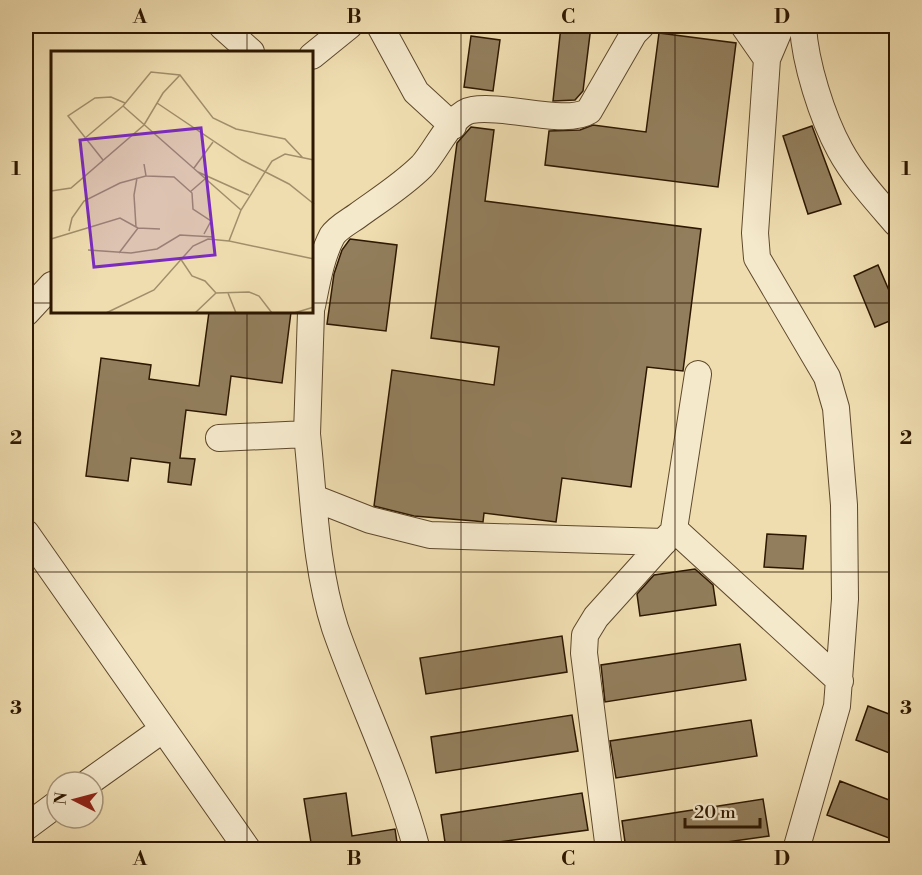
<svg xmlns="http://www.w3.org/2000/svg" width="922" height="875" font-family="'Libre Bodoni',serif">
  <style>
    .building { fill: #927e5c; stroke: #2d1700; stroke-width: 1.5 }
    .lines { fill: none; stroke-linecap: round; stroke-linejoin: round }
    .minor-casing { stroke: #5e482c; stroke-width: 28 }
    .minor { stroke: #f5e9cc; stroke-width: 26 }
    .grid { fill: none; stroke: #2d1700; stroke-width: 1.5; stroke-opacity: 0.55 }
    .inset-road { fill: none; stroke: #a18e6a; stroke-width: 1.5 }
    .view { fill: #7b2cbf; fill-opacity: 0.15; stroke: #7b2cbf; stroke-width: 3 }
    .inset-edge { fill: none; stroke: #2d1700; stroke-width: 3 }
    .neatline { fill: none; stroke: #2d1700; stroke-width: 2 }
    .grid-label { font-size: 20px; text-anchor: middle; font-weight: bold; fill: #2d1700 }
  </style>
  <rect width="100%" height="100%" fill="#efddb0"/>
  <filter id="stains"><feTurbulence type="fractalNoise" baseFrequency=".00333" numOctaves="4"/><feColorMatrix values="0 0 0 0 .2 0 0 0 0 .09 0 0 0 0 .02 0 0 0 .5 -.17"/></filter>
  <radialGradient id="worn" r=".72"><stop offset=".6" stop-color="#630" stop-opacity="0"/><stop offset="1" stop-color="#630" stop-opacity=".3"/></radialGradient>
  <path class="building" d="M 561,26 L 591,26 L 583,91 L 575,100 L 553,101 Z
    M 659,33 L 736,43 L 718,187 L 545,165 L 549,131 L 580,130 L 593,125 L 646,132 Z
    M 471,36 L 500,40 L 493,91 L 464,87 Z
    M 812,126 L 841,204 L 808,214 L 783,136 Z
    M 471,127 L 494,130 L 485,201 L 701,229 L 683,371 L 647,367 L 631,487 L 562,478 L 556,522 L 484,513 L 483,522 L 475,521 L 414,516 L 374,506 L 392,370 L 494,385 L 499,347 L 431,338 L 457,143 Z
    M 350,239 L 397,245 L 386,331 L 327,324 L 334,274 L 342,250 Z
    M 878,265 L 897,309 L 897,318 L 875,327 L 854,276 Z
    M 209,312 L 291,312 L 282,383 L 231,376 L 226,415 L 186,410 L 180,458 L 195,459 L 191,485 L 168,482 L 170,463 L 131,458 L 128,481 L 86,476 L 101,358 L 151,365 L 149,379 L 199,386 Z
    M 767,534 L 806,536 L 803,569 L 764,567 Z
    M 695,569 L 713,585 L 716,605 L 640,616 L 637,594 L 654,575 Z
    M 562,636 L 567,672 L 426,694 L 420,658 Z
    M 740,644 L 746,680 L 605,702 L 601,665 Z
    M 868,706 L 897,717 L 897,756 L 856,740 Z
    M 572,715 L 578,751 L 436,773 L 431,737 Z
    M 751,720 L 757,756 L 616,778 L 610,741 Z
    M 840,781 L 897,803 L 897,841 L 827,815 Z
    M 346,793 L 352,836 L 395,829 L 398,849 L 312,849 L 304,799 Z
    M 582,793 L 588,830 L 446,849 L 441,815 Z
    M 763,799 L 769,836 L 677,849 L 626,849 L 622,821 Z"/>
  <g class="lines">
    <g class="minor-casing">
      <path id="minor" d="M 222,26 L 251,52
        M 380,26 L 416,92 L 453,126
        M 744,26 L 767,59
        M 781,26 L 767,59 L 755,233 L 757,258 L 827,377 L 836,408 L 844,505 L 845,599 L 837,706 L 796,850
        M 803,26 C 805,63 822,117 840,150 C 854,176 877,201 896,223
        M 312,56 L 349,26
        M 312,306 C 317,282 321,257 332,236 C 337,228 350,221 357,216 C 379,200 403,185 422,166 C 437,150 452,113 472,110 C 505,104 565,126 589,111 L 634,33 L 641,26
        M 26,313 L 52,285
        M 698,374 L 674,529 L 840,681
        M 307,434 L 311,312
        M 219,438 L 307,434 C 314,498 315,566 335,628 C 361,703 397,773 417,850
        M 314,498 L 370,520 L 430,535 L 664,542
        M 26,533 L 248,850
        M 89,782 L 162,730
        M 26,827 L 57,804
        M 609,850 L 584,653 L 585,635 L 596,617 L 670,535"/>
    </g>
    <use href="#minor" class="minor"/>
  </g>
  <path class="grid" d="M 247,26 L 247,52M 461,26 L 461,850M 675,26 L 675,850M 26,303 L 52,303M 312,303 L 896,303M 247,312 L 247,850M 26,572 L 896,572"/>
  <g transform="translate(51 51)">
    <rect width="262" height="262" fill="#efddb0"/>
    <path class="inset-road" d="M 106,52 L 191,109 L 238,133 L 263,153M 72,55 L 190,159M 33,88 L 72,55 L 100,21 L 129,24 L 162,67 L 185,78 L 234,88 L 252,107M 52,109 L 17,65 L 44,47 L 60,46 L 74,52M 263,109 L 234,103 L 221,110 L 190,159 L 178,190 L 263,208M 143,117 L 162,91M 147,121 L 198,144M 95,125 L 123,126 L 141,142 L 142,158 L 160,170 L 153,183M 0,140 L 20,137 L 93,74 L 112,42 L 129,24M 139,141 L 154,128M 85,176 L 83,144 L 86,127M 18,180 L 21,167 L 33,150 L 69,132 L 95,125 L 93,113M 0,188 L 69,167 L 87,177M 37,199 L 80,202 L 106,198 L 129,184 L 163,186M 68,202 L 87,177 L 109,178M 129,207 L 141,225 L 154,230 L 165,242M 177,242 L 185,262M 55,262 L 103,239 L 142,195 L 157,188 L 178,190M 144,262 L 165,242 L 198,241 L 208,245 L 221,262M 243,262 L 263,256"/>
    <path class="view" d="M 150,77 L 164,204 L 43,216 L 29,89 Z"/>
    <rect width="262" height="262" class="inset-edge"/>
  </g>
  <rect width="922" height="875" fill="none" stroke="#efddb0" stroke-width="66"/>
  <g transform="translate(75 800) rotate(276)"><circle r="28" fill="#f5e9cc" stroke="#a5957a" stroke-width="1.5"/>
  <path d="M0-4.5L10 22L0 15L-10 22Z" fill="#8f2418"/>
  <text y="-9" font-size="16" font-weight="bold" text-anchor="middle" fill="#2d1700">N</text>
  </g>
  <path d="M685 818v9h75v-9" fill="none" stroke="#2d1700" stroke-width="3"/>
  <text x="694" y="818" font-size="18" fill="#2d1700" stroke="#f5e9cc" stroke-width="4.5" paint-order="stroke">20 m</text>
  <rect x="33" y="33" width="856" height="809" class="neatline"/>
  <g class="grid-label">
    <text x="140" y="23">A</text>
    <text x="354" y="23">B</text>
    <text x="568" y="23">C</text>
    <text x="782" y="23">D</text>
    <text x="16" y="175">1</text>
    <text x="906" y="175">1</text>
    <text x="16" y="444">2</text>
    <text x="906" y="444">2</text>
    <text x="16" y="714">3</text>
    <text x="906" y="714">3</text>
    <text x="140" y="865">A</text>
    <text x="354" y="865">B</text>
    <text x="568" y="865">C</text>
    <text x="782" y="865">D</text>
  </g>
  <rect width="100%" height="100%" filter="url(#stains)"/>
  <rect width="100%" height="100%" fill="url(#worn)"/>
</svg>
